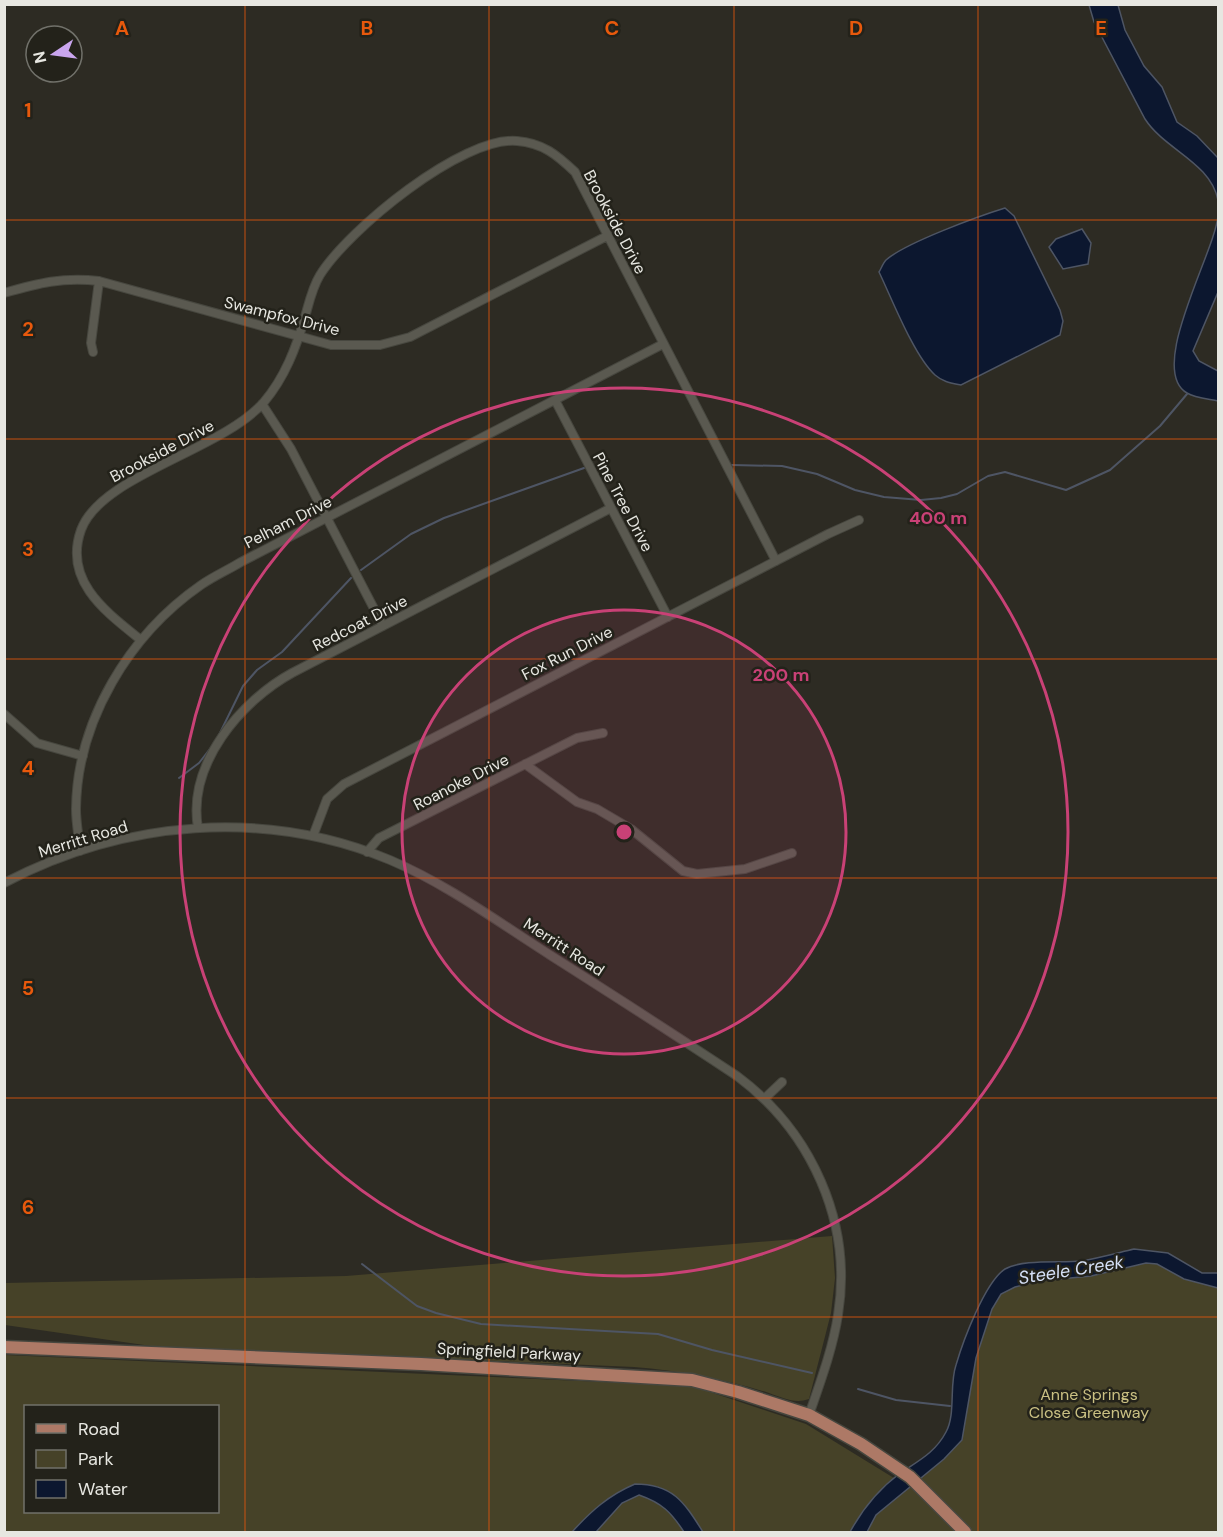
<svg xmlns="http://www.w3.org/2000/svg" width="1223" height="1537" font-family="'DM Sans',sans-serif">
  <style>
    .green { fill: #464228; fill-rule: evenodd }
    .water { fill: #0c172f; stroke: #4e5564; stroke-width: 1.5 }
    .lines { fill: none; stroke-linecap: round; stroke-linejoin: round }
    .stream { stroke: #4e5564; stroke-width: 2 }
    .minor-casing { stroke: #47473f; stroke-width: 10 }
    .primary-casing { stroke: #47473f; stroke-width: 15 }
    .minor { stroke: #5a5950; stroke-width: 8 }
    .primary { stroke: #ad7966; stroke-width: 12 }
    .grid { fill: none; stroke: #e8590c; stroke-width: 1.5; stroke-opacity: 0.55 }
    .ring { fill: none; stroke: #c94176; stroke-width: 3 }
    .labels { text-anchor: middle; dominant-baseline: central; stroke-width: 5; stroke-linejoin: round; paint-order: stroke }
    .street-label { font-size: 16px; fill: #e7e7e1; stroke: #23221a }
    .park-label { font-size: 16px; fill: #cac083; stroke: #23221a }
    .water-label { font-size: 18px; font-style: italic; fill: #d6e1f7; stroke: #23221a }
    .grid-label { font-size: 20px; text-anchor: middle; font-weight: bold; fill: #e8590c; stroke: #23221a; stroke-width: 5; stroke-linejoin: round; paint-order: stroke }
    .centre { fill: #c94176; stroke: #23221a; stroke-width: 3 }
    .ring-label { font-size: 18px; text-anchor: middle; font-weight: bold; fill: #c94176; stroke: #23221a; stroke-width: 5; stroke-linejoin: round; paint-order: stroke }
  </style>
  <rect width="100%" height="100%" fill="#2d2b23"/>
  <path class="green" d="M 832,1236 L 835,1278 L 831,1313 L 809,1399 C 795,1404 783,1398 769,1393 C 725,1379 681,1371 634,1367 L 151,1346 L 5,1325 L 5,1283 L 346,1276 Z
    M 1136,1258 L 1218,1281 L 1218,1532 L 5,1532 L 5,1355 L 692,1386 L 806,1424 L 902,1483 L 933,1461 L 958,1412 L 997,1287 ZM 26,1406 L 218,1406 L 218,1512 L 26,1512 Z"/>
  <path class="water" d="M 1089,5 L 1118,5 L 1125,30 L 1144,66 L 1162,87 L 1177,122 L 1197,136 L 1218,158 L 1218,200 C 1210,162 1165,150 1145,119 L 1094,22 Z
    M 1005,208 L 1014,216 L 1060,310 L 1063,321 L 1060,335 L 961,385 C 951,383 943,382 935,375 C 914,356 892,299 879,272 C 881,269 883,263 886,260 C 905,243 979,216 1005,208 Z
    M 1218,215 L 1218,292 L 1193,351 L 1199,361 L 1218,371 L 1218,401 C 1209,399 1195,398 1187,393 C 1146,369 1216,251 1218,215 Z
    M 1082,229 L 1091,243 L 1088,264 L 1063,269 L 1049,247 L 1056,239 Z
    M 1134,1249 L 1168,1253 L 1202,1273 L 1218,1273 L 1218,1288 L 1184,1279 L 1157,1264 L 1146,1263 L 1091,1276 L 1039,1281 L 1015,1287 L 1001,1294 L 992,1309 L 976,1358 L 962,1440 L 944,1459 L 876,1515 L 867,1532 L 850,1532 C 862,1510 879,1489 899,1474 C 918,1461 935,1453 946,1432 C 956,1414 949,1385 956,1365 C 963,1341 985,1282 1005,1269 C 1022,1259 1060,1263 1081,1261 C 1099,1258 1117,1253 1134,1249 Z
    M 635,1484 C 673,1484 684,1502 703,1532 L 684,1532 C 671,1512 662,1503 639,1495 L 622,1503 L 596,1532 L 572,1532 C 591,1511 609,1495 635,1484 Z"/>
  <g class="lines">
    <path class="stream" d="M 732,465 L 782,466 L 817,474 L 855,490 L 884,497 L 921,500 L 941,498 L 957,494 L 988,476 L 1005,472 L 1066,490 L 1110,470 L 1160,426 L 1187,394
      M 361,570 L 411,534 L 444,518 L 584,468
      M 218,737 L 243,686 L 257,670 L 282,652 L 351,578
      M 179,778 L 199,763 L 213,745
      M 362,1264 L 417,1306 L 436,1313 L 481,1324 L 658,1334 L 712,1350 L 812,1373
      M 858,1389 L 896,1400 L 950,1406"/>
    <g class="minor-casing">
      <path id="minor" d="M 4,293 C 39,283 62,277 99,281 L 331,345 L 380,345 L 410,337 L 607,236
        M 93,352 L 91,343 L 99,281
        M 555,400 L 668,617
        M 262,404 L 291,449 L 383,626
        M 141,640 C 106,612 63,581 81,530 C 101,475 221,451 264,402 C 285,377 296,348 305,317 C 309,303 312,288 320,275 C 348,230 462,136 517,141 C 543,143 557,155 575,172 L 776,561
        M 4,714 L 37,743 L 83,756
        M 525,764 L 577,802 L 597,809 L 631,829 L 683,871 L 697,874 L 745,869 L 792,853
        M 198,828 C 187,764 241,701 292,673 L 611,508
        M 313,836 L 327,799 L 344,784 L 828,534 L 859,520
        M 80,851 C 79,837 76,823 76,809 C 77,721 129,635 201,585 C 214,576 228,570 241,562 L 663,344
        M 367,852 L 379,838 L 577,738 L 603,733
        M 4,883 C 124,820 265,808 390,860 C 447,884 498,922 550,955 C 613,995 675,1035 737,1076 C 811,1131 853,1222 838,1315 C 833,1348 820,1383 809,1415
        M 765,1098 L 782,1082"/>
    </g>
    <g class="primary-casing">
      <path id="primary" d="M 4,1347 L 421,1364 L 692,1380 L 738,1392 L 809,1415 L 861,1444 L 910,1477 L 965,1532"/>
    </g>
    <use href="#minor" class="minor"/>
    <use href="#primary" class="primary"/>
  </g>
  <path class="grid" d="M 245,4 L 245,1532M 489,4 L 489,1532M 734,4 L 734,1532M 978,4 L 978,1532M 4,220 L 1218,220M 4,439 L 1218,439M 4,659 L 1218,659M 4,878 L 1218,878M 4,1098 L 1218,1098M 4,1317 L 1218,1317"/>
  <circle cx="624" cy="832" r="222" fill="#c94176" fill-opacity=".12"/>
  <g class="ring">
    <circle cx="624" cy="832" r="222"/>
    <circle cx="624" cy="832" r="444"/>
  </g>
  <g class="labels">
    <g class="street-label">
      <text transform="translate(615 222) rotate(62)">Brookside Drive</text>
      <text transform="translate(282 316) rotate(14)">Swampfox Drive</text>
      <text transform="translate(162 451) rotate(-28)">Brookside Drive</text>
      <text transform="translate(623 502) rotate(62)">Pine Tree Drive</text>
      <text transform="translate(288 522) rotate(-27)">Pelham Drive</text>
      <text transform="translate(360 623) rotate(-27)">Redcoat Drive</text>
      <text transform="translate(567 653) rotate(-27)">Fox Run Drive</text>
      <text transform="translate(461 782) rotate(-27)">Roanoke Drive</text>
      <text transform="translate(83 839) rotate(-17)">Merritt Road</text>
      <text transform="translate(564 947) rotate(33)">Merritt Road</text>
      <text transform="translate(509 1352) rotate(3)">Springfield Parkway</text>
    </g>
    <g class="park-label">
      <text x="1089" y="1394">Anne Springs<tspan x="1089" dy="18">Close Greenway</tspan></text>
    </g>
    <g class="water-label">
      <text transform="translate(1071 1270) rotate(-9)">Steele Creek</text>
    </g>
  </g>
  <g class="grid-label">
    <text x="122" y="35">A</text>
    <text x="367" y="35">B</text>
    <text x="612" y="35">C</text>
    <text x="856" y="35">D</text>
    <text x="1101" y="35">E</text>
    <text x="28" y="117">1</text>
    <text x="28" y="336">2</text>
    <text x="28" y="556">3</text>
    <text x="28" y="775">4</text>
    <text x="28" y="995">5</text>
    <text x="28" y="1214">6</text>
  </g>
  <circle cx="624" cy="832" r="9" class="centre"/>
  <g class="ring-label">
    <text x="938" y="524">400 m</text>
    <text x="781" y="681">200 m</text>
  </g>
  <rect width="1223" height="1537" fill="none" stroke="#e7e7e1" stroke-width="12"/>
  <rect x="24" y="1405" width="195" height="108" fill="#23221a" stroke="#71716a" stroke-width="1.5"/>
  <rect x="36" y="1424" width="30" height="9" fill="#ad7966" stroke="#71716a" stroke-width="1.5"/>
  <text x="78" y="1435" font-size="18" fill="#e7e7e1">Road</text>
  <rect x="36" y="1450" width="30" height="18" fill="#464228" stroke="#71716a" stroke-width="1.5"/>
  <text x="78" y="1465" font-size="18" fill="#e7e7e1">Park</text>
  <rect x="36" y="1480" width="30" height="18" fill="#0c172f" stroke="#71716a" stroke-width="1.5"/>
  <text x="78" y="1495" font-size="18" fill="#e7e7e1">Water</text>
  <g transform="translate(54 54) rotate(257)"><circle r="28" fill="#23221a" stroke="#71716a" stroke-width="1.5"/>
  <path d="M0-4.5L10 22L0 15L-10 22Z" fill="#c9a5ee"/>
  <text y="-9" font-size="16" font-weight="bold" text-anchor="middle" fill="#e7e7e1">N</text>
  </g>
</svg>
